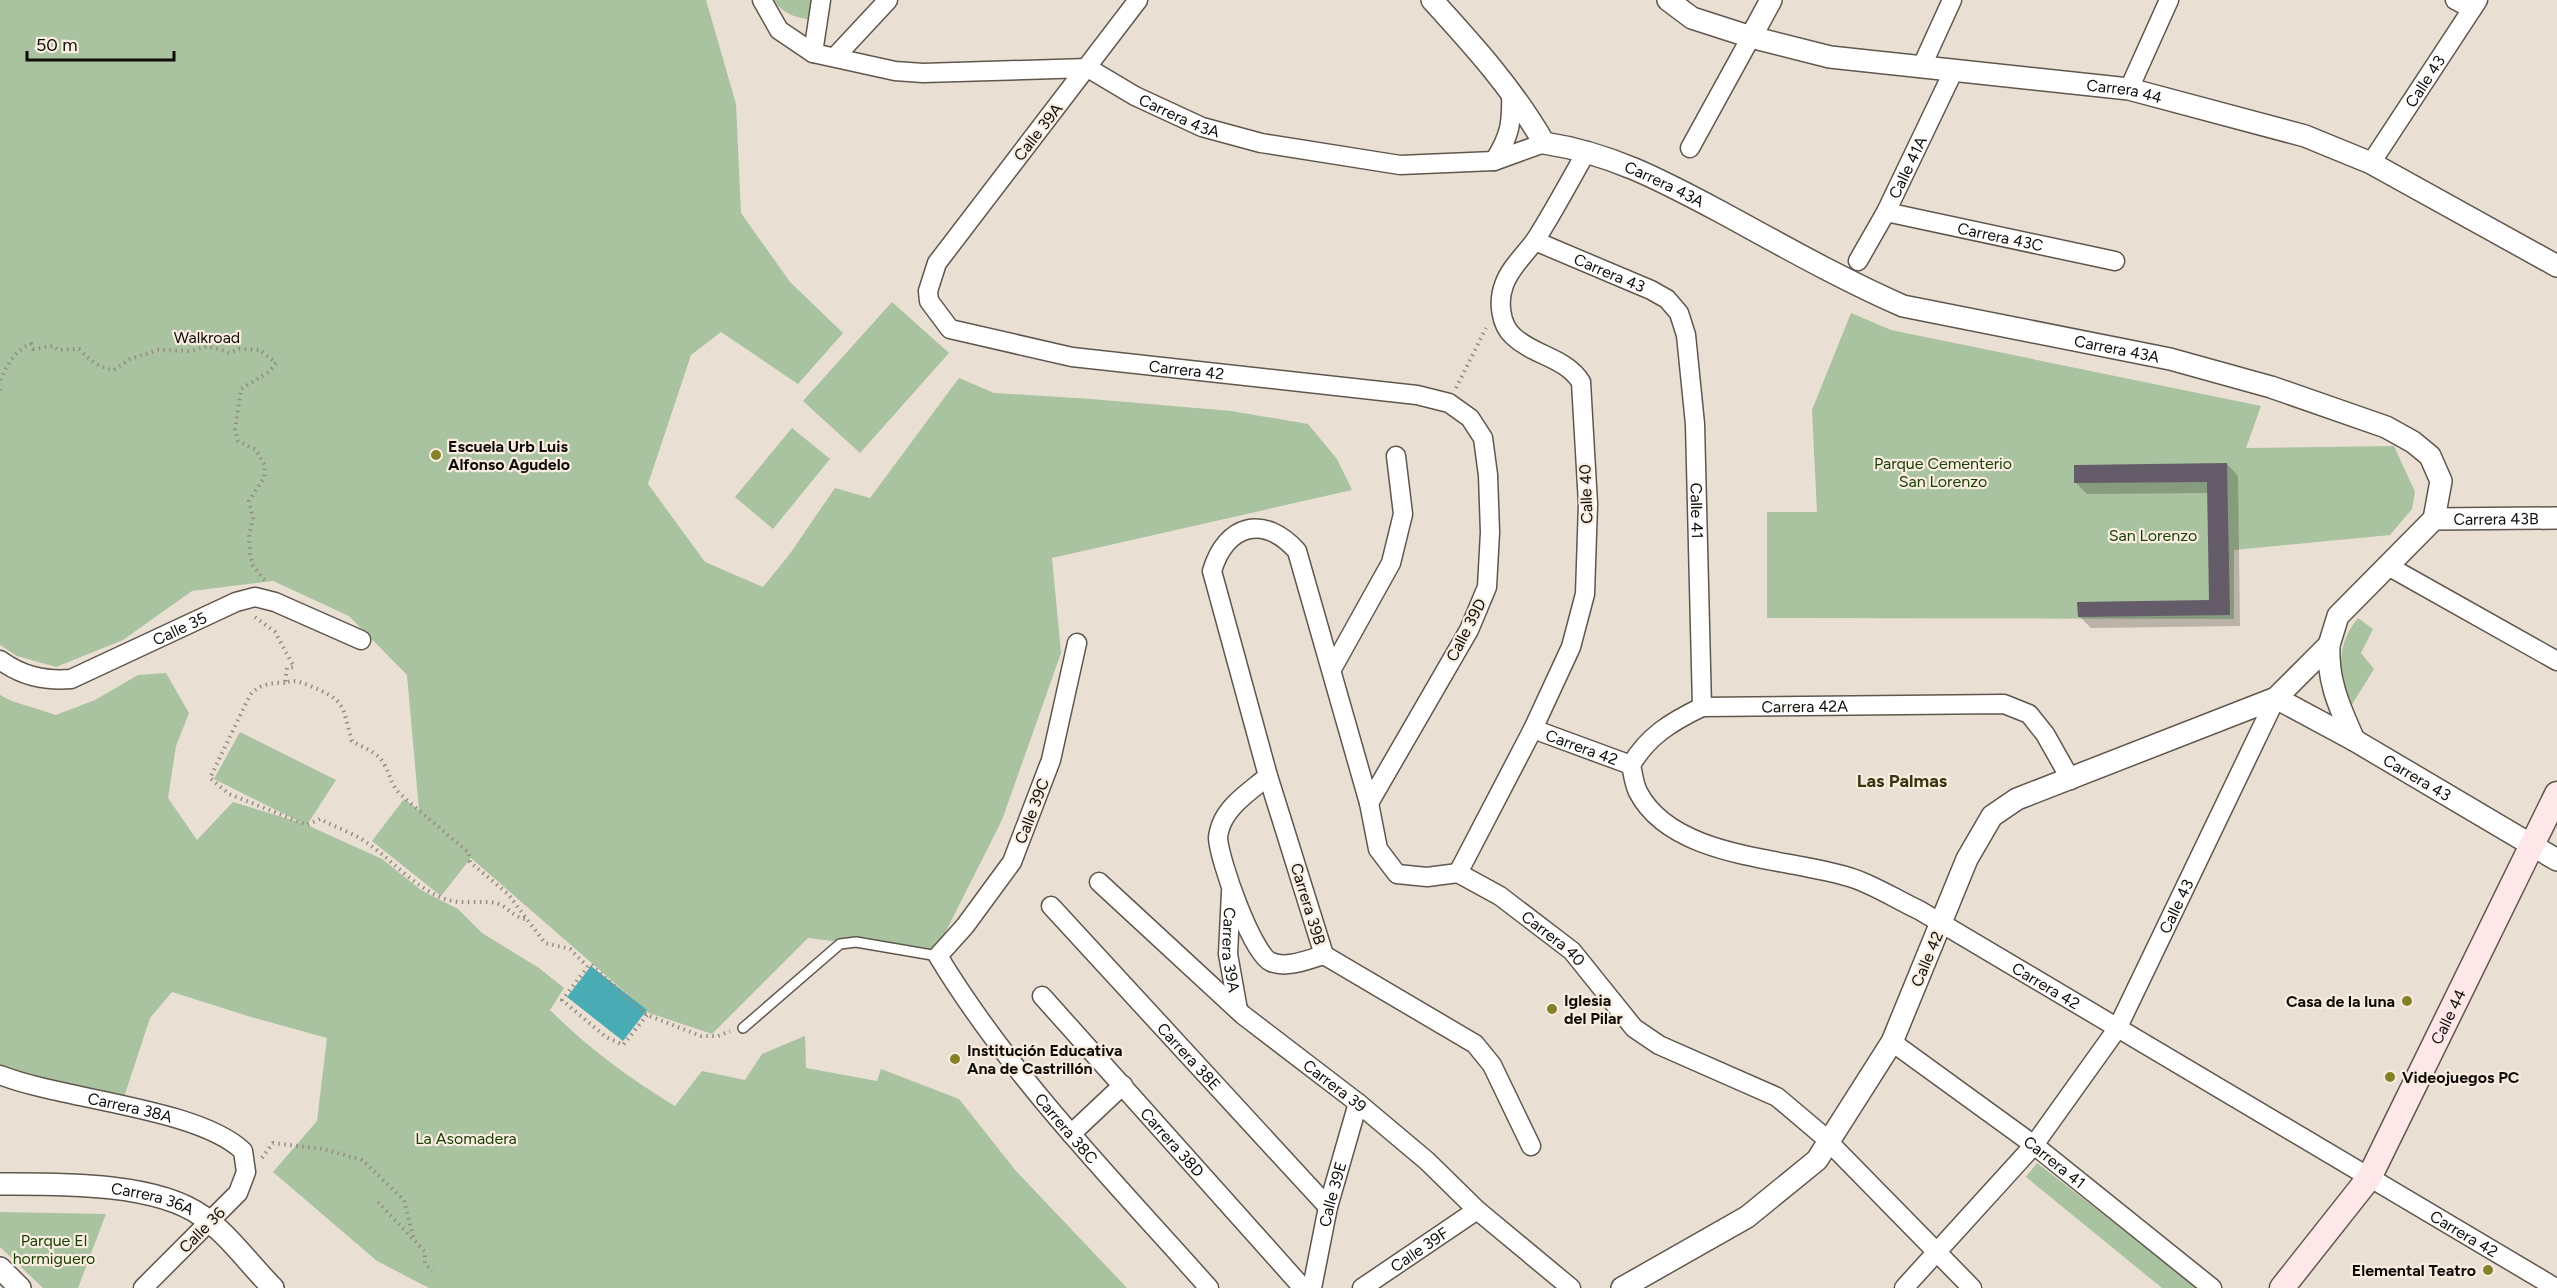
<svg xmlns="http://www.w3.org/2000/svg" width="2557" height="1288" font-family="Figtree,sans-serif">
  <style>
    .green { fill: #a9c29f }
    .water { fill: #49acb4 }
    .shadow { fill: #0003 }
    .building { fill: #645c68 }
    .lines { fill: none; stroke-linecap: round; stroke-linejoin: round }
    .service-casing { stroke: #60564c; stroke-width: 12 }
    .minor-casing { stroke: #60564c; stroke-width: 21 }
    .tertiary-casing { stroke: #60564c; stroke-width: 24 }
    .secondary-casing { stroke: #60564c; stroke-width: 27 }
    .path { stroke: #958d84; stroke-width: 4; stroke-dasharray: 1.5 4.5; stroke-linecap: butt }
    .service { stroke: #fff; stroke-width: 9 }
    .minor { stroke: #fff; stroke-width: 18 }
    .tertiary { stroke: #fff; stroke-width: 21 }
    .secondary { stroke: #fde7e8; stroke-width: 24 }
    .poi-dot { fill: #868129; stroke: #f8ede0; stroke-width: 2 }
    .labels { text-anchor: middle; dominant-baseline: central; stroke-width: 4.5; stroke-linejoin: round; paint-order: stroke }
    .street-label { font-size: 16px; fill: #100d09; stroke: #f8ede0 }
    .poi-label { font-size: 16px; font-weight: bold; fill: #100d09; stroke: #f8ede0; text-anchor: start }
    .park-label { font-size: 16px; fill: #1a4003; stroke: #f8ede0 }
    .neighbourhood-label { font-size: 18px; font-weight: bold; fill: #38360c; stroke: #f8ede0 }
  </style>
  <rect width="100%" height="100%" fill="#eadfd3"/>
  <path class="green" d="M 0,0 L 706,0 L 736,104 L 741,213 L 790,282 L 843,333 L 798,384 L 721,332 L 691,355 L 648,484 L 705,562 L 763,587 L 789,555 L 835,488 L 870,498 L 959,378 L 994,393 L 1091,399 L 1231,411 L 1308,424 L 1337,459 L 1352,490 L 1052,558 L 1061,653 L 1002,820 L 935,953 L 808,938 L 712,1034 L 649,1013 L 471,858 L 441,896 L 372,841 L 404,799 L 419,810 L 407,675 L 349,616 L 273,581 L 192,591 L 123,640 L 56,667 L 17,656 L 0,645 Z
    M 774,0 L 813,0 L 810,20 C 796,17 782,14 774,0 Z
    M 892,302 L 949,353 L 860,453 L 803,401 Z
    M 1851,313 L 1891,330 L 2261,406 L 2246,448 L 2394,446 L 2415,492 L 2412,509 L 2390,535 L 2234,550 L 2234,619 L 1767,618 L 1767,512 L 1817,512 L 1812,410 Z
    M 792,428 L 830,459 L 773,529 L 735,497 Z
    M 2358,618 L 2373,629 L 2361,653 L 2374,669 L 2348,711 C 2340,678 2334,646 2358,618 Z
    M 166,673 L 189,713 L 176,746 L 168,798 L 197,840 L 233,802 L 302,823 L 214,779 L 240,732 L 336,780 L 307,825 L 382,859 L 421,890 L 458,909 L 482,933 L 539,968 L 564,988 L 550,1010 C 588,1048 629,1078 675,1106 L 702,1071 L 745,1080 L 762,1054 L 805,1036 L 806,1068 L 877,1081 L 881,1069 L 959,1099 L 1016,1171 L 1127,1288 L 429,1288 L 377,1261 L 273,1172 L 317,1121 L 327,1038 L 251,1017 L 172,992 L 150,1018 L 124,1097 L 82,1091 L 5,1070 L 0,1065 L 0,695 L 12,701 L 56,715 L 95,700 L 138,675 Z
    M 2037,1163 L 2199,1288 L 2162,1288 L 2026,1177 Z
    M 0,1212 L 106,1214 L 78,1288 L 43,1288 L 0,1247 Z"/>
  <path class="water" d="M 591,966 L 647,1010 L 623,1041 L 567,997 Z"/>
  <path class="shadow" d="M 2227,464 L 2238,476 L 2240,626 L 2091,628 L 2079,616 L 2210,601 L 2208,493 L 2087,494 L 2076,483 Z
    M 2389,1075 L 2395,1079 L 2394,1081 L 2388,1077 Z"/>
  <path class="building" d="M 2227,463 L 2230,615 L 2078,617 L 2077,602 L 2209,600 L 2207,482 L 2074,483 L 2074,465 Z"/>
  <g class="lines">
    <g class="service-casing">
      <path id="service" d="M 743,1028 L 840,944 L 856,942 L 938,956"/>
    </g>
    <g class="minor-casing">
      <g id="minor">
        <path id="s1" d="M 762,0 L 779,30 L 813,53 L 895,71 L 923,73 L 1088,68 L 1135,96 L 1202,127 L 1261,143 L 1400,165 L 1494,161 L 1544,143"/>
        <path id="s2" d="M 1138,0 L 937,263 L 928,291 L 929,301 L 950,329 L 1072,357 L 1417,395 L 1449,403 L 1470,418 L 1483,438 L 1488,475 L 1490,532 L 1487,587 L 1469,630 L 1369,803"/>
        <path d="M 2455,0 L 2472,9"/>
        <path d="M 813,53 L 821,0"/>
        <path d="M 835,57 L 888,0"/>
        <path d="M 1921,68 L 1952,0"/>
        <path d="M 2129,89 L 2169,0"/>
        <path d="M 1690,148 L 1751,37"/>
        <path d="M 1494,161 C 1511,135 1512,121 1511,91"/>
        <path id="s3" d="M 2371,163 L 2478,0"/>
        <path id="s4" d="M 1886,212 L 2115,261"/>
        <path id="s5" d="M 1535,241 L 1651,290 L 1667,299 L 1679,313 L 1686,335 L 1695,424 L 1702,707"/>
        <path id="s6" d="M 1858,261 L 1886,212 L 1953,72"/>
        <path d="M 2388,566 L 2557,661"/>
        <path id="s7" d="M 1077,643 L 1051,760 L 1012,862 L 965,926 L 938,956 C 1012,1078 1115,1182 1209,1288"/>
        <path id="s8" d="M 0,660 C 22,676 44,681 71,679 L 236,602 L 255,597 L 275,602 L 361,640"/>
        <path d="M 1332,669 L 1391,563 L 1403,514 L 1396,456"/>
        <path id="s9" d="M 1533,729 L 1631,765"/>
        <path id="s10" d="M 1631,765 C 1633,774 1634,784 1638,792 C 1673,859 1784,857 1849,877 C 1873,884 1897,900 1919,910 L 2556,1288"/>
        <path id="s11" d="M 1631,765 C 1648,736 1671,722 1702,707 L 2004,704 L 2029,714 L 2045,734 L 2071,780"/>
        <path d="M 1268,776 C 1252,790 1229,804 1221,825 C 1220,828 1218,834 1218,838 C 1219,859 1252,954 1271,962 C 1287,969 1309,959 1324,955"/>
        <path d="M 1458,873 L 1533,729 L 1571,647 L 1585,594 L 1588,504 L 1581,382 C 1565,357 1534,356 1513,336 C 1500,324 1498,301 1504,285 C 1510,267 1526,254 1536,239 C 1554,211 1570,180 1587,151"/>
        <path id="s12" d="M 1099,882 L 1243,1015 L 1358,1103 L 1427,1161 L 1477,1210 L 1571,1288"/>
        <path id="s13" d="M 1231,892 L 1228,954 L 1238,1010"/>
        <path id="s14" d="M 1051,906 L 1328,1207"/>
        <path id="s15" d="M 1042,996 L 1303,1288"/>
        <path id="s16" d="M 1892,1042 L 2034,1145 L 2212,1288"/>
        <path id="s17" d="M 0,1075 C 64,1100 198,1108 243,1151 L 246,1172 L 238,1193 L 143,1288"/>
        <path d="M 1071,1134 L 1123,1085"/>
        <path id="s18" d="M 1531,1146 L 1492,1065 L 1475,1044 L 1324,955 L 1268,776 L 1212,571 C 1226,524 1264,514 1297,551 L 1369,803 L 1378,849 L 1397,874 L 1427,877 L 1458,873 L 1500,896 L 1572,951 L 1634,1028 L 1659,1045 L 1777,1097 L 1822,1135 L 1972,1288"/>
        <path id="s19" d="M 1312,1288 L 1328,1207 L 1358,1103"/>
        <path id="s20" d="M 1362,1288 L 1477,1210"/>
        <path id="s21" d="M 1904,1288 L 2034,1145 L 2117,1029 L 2276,698"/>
      </g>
    </g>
    <g class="tertiary-casing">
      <g id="tertiary">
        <path id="s22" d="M 1432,0 C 1474,46 1513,89 1544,143 C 1610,153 1661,180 1719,211 C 1780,244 1839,278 1903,306 L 2170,359 L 2271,387 L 2386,427 L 2413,442 L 2430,456 L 2441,481 L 2434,519 L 2338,616 L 2329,645 L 2276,698 L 2017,799 L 1992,816 L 1967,859 L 1892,1042 L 1817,1160 L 1747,1217 L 1622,1288"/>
        <path id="s23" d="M 1668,0 L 1692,18 L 1751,37 L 1830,57 L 2129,89 L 2305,136 L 2371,163 L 2557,266"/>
        <path d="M 1751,37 L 1771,0"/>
        <path id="s24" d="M 2434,519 L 2557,518"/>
        <path d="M 2329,645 C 2327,681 2340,708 2354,740"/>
        <path id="s25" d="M 2276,698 L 2354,740 L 2557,860"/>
        <path id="s26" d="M 0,1184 C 58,1184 155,1182 202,1216 C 227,1233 251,1266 273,1288"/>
        <path d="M 0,1268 L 20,1288"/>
      </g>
    </g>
    <g class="secondary-casing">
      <g id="secondary">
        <path id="s27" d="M 2282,1288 L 2369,1178 L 2557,794"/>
      </g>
    </g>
    <path class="path" d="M 0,380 C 7,365 16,349 31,344 L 33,349 L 54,346 L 58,350 L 79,349 C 89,359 100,369 114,370 L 130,359 L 158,350 L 191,351 L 208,346 L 230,353 L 239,349 L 260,350 L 276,363 L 269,372 L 241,389 L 235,430 L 238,441 L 256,450 L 265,466 L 264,478 L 249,501 L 253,518 L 249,535 L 250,554 L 253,566 L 265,580
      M 1456,388 L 1486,328
      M 0,389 L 0,395
      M 255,617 L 275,632 L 294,667 L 287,668 L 285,683 C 294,679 300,682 308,685 C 347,701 341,704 352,741 C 363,748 377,751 384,764 C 391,775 389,782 400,794 L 469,853 L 470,862 L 508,894 L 545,943 L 570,949 L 587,966
      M 285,683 C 272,682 258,685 250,695 L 210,778 L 229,794 L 307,825 L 320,819 C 335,827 353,833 366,842 C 392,860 415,888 445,899 C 462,905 482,900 496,903 C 509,907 514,919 528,919
      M 647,1015 L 623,1045 L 606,1037 L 562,1000 L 590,964 L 647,1015 L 701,1036 L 718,1036 L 730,1031
      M 262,1158 L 273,1143 L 323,1149 L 362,1160 L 404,1200 L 414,1240
      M 378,1202 L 425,1252 L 425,1264 L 432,1271"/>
    <use href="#service" class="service"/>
    <use href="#minor" class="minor"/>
    <use href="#tertiary" class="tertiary"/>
    <use href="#secondary" class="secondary"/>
  </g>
  <g class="poi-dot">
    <circle cx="436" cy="455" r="6"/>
    <circle cx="2407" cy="1001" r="6"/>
    <circle cx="1552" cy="1009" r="6"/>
    <circle cx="955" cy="1059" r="6"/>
    <circle cx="2390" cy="1077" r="6"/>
    <circle cx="2488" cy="1270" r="6"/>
  </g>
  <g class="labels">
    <g class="street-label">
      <text stroke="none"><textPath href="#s3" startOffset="98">Calle 43</textPath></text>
      <text stroke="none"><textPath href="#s23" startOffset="470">Carrera 44</textPath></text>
      <text stroke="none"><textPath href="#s1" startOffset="456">Carrera 43A</textPath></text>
      <text transform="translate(1038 132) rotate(-52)">Calle 39A</text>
      <text stroke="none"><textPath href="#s6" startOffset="106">Calle 41A</textPath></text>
      <text stroke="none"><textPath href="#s22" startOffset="310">Carrera 43A</textPath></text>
      <text stroke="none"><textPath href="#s4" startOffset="117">Carrera 43C</textPath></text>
      <text stroke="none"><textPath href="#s5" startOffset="81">Carrera 43</textPath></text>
      <text x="207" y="337">Walkroad</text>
      <text stroke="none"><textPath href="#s22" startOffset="796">Carrera 43A</textPath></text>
      <text stroke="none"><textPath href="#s2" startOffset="646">Carrera 42</textPath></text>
      <text transform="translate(1586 494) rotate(-92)">Calle 40</text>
      <text stroke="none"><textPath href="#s5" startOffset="362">Calle 41</textPath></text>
      <text stroke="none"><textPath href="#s24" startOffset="62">Carrera 43B</textPath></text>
      <text stroke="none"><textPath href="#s8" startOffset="195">Calle 35</textPath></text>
      <text transform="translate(1466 630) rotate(-63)">Calle 39D</text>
      <text stroke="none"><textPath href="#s11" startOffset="196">Carrera 42A</textPath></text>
      <text stroke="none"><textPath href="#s9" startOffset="52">Carrera 42</textPath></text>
      <text stroke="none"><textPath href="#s25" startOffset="162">Carrera 43</textPath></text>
      <text transform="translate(1032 811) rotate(-69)">Calle 39C</text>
      <text transform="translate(1308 904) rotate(73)">Carrera 39B</text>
      <text stroke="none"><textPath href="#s21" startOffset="472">Calle 43</textPath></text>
      <text stroke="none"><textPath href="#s18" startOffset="1324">Carrera 40</textPath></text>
      <text stroke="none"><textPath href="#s13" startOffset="58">Carrera 39A</textPath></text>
      <text transform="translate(1927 959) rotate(-67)">Calle 42</text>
      <text stroke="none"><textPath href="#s10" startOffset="488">Carrera 42</textPath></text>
      <text stroke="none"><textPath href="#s27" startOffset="320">Calle 44</textPath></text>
      <text stroke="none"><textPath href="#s14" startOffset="204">Carrera 38E</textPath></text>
      <text stroke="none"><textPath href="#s12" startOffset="312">Carrera 39</textPath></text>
      <text stroke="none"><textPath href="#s17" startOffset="134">Carrera 38A</textPath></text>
      <text stroke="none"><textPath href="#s7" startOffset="564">Carrera 38C</textPath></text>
      <text stroke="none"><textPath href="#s15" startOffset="196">Carrera 38D</textPath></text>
      <text stroke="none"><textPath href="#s16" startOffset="202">Carrera 41</textPath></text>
      <text stroke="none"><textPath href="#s19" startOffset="96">Calle 39E</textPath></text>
      <text stroke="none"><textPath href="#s26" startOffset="154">Carrera 36A</textPath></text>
      <text transform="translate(202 1230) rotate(-45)">Calle 36</text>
      <text stroke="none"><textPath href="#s10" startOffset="974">Carrera 42</textPath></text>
      <text stroke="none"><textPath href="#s20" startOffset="69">Calle 39F</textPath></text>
    </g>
    <g class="poi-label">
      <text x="448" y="446">Escuela Urb Luis<tspan x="448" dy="18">Alfonso Agudelo</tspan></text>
      <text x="1564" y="1000">Iglesia<tspan x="1564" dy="18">del Pilar</tspan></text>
      <text x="2395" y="1001" text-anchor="end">Casa de la luna</text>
      <text x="967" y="1050">Institución Educativa<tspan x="967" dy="18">Ana de Castrillón</tspan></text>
      <text x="2402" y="1077">Videojuegos PC</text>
      <text x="2476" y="1270" text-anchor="end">Elemental Teatro</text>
    </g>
    <g class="park-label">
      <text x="1943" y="463">Parque Cementerio<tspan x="1943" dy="18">San Lorenzo</tspan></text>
      <text x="2153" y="535">San Lorenzo</text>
      <text x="466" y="1138">La Asomadera</text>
      <text x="54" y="1240">Parque El<tspan x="54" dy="18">hormiguero</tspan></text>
    </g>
    <g class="neighbourhood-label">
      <text x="1902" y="781">Las Palmas</text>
    </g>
  </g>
  <path d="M27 51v9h147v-9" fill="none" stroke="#100d09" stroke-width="3"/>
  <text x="36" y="51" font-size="18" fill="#100d09" stroke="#f8ede0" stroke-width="4.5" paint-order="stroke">50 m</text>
</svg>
